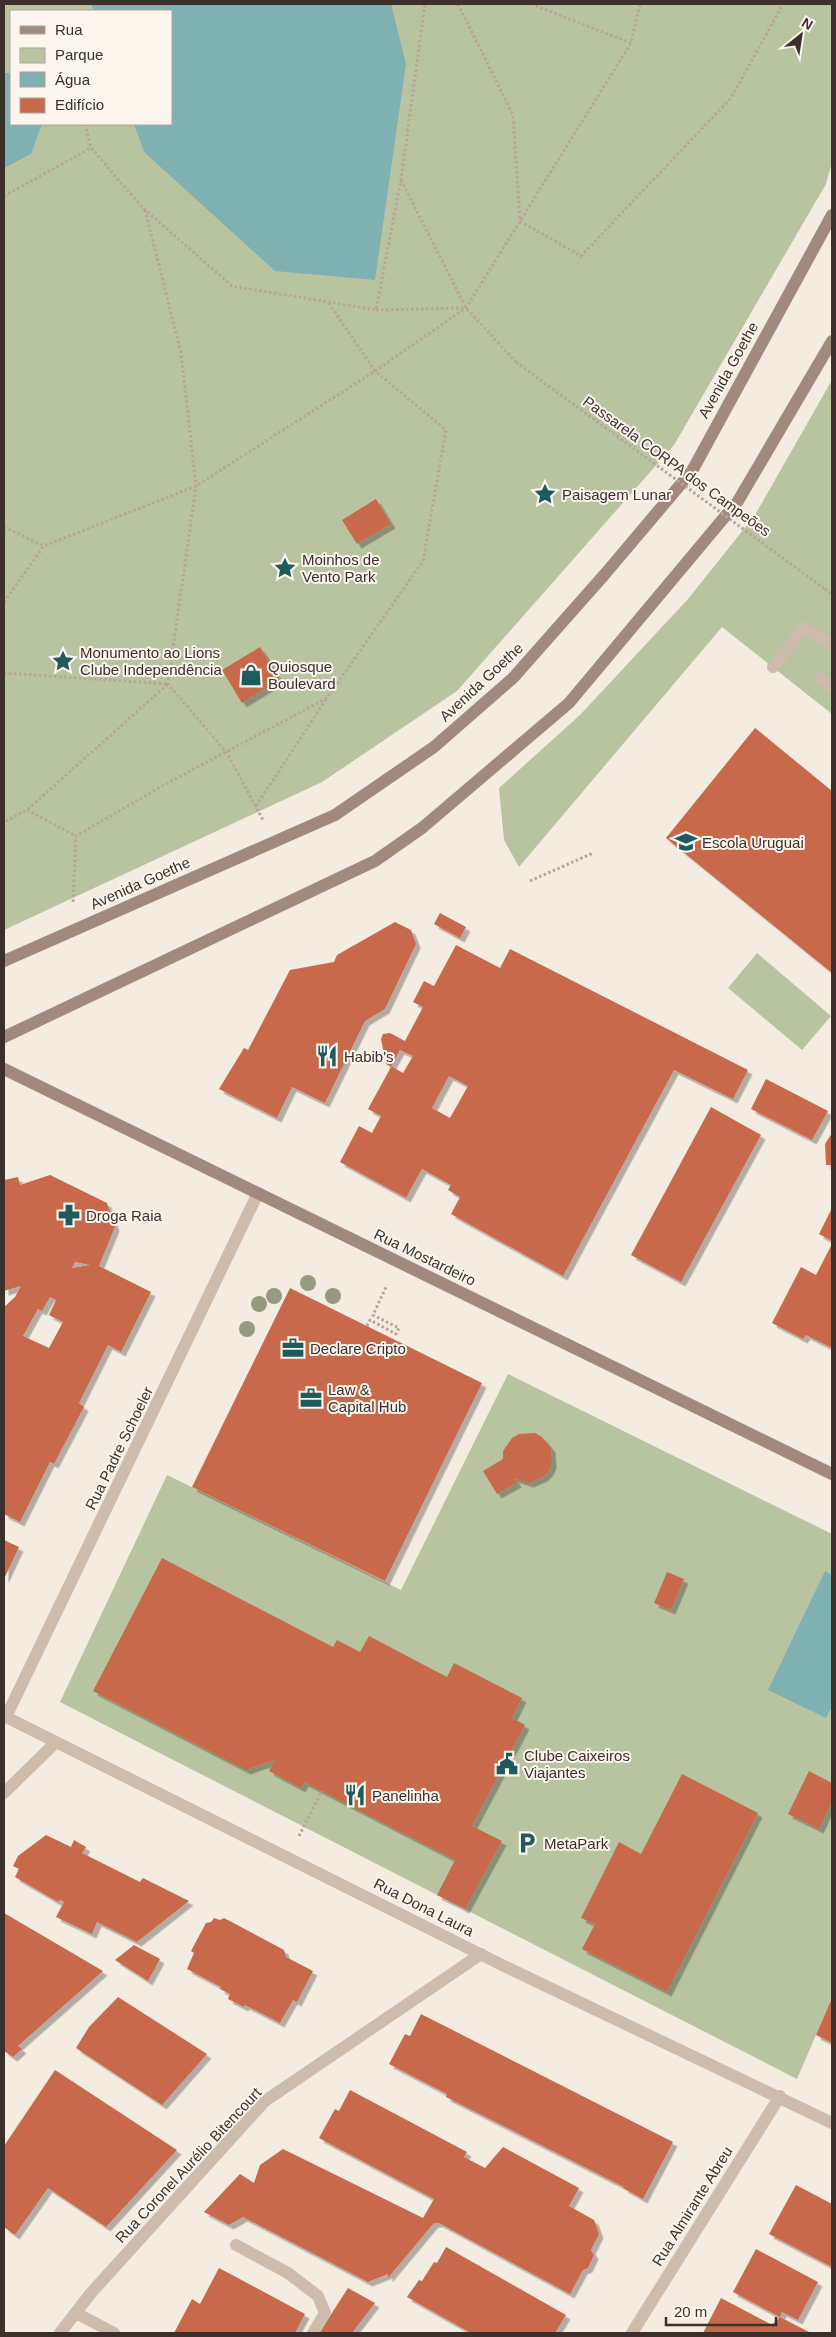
<svg xmlns="http://www.w3.org/2000/svg" width="836" height="2337" font-family="Helvetica,sans-serif">
  <style>
    .green { fill: #b8c4a0; fill-rule: evenodd }
    .water { fill: #7fb0b2 }
    .building { fill: #c8694b; fill-rule: evenodd; filter: url(#shadow) }
    .lines { fill: none; stroke-linecap: round; stroke-linejoin: round }
    .path { stroke: #b9a596; stroke-width: 3; stroke-dasharray: 2.5 2.5; stroke-linecap: butt }
    .lane { stroke: #cdbbac; stroke-width: 12 }
    .street { stroke: #cdbbac; stroke-width: 12 }
    .secondary { stroke: #a18a7d; stroke-width: 12 }
    .path-bridge { stroke: #b9a596; stroke-width: 3; stroke-dasharray: 2.5 2.5; stroke-linecap: butt }
    .tree { fill: #969b7f }
    .labels { text-anchor: middle; dominant-baseline: central; stroke-width: 4; stroke-linejoin: round; paint-order: stroke }
    .street-label { font-size: 15px; fill: #3b302b; stroke: #fbf5ee }
    .poi-label { font-size: 15px; fill: #3b302b; stroke: #fbf5ee; text-anchor: start }
  </style>
  <defs>
    <filter id="shadow"><feDropShadow dx="4.5" dy="4.5" stdDeviation="0" flood-color="#0004"/></filter>
  </defs>
  <rect width="100%" height="100%" fill="#f4ebe1"/>
  <path class="green" d="M 4,4 L 832,4 L 832,162 L 826,184 L 674,445 L 457,691 L 322,782 L 4,930 ZM 11,11 L 171,11 L 171,124 L 11,124 Z
    M 832,380 L 832,714 L 722,627 L 519,867 L 504,840 L 499,788 L 580,715 L 688,599 L 755,515 Z
    M 757,953 L 831,1016 L 802,1050 L 728,988 Z
    M 508,1374 L 832,1534 L 832,1998 L 797,2079 L 60,1702 L 167,1475 L 401,1590 Z"/>
  <path class="water" d="M 91,4 L 391,4 L 406,64 L 375,280 L 275,271 L 144,152 L 134,124 L 171,124 L 171,11 L 94,11 Z
    M 4,73 L 11,73 L 11,124 L 42,124 L 31,154 L 4,168 Z
    M 825,1571 L 832,1575 L 832,1706 L 826,1718 L 768,1690 Z"/>
  <path class="building" d="M 376,499 L 391,524 L 357,544 L 342,520 Z
    M 260,647 L 280,680 L 242,703 L 222,670 Z
    M 755,728 L 832,791 L 832,973 L 666,838 Z
    M 440,913 L 466,927 L 460,938 L 434,924 Z
    M 395,922 L 411,930 L 416,944 L 385,1009 L 365,1021 L 325,1103 L 292,1087 L 277,1118 L 219,1089 L 244,1048 L 248,1050 L 290,970 L 334,962 L 337,955 Z
    M 456,945 L 500,968 L 510,949 L 748,1070 L 733,1099 L 674,1070 L 563,1276 L 451,1214 L 460,1197 L 448,1190 L 451,1185 L 422,1169 L 406,1198 L 340,1162 L 359,1126 L 372,1133 L 381,1116 L 368,1109 L 391,1067 L 386,1064 L 381,1039 L 383,1034 L 390,1033 L 405,1041 L 423,1007 L 413,1002 L 424,981 L 434,986 ZM 400,1050 L 413,1056 L 403,1073 L 391,1066 ZM 449,1076 L 468,1086 L 450,1118 L 432,1108 Z
    M 766,1079 L 828,1111 L 812,1140 L 751,1109 Z
    M 711,1107 L 761,1135 L 681,1282 L 631,1255 Z
    M 832,1133 L 832,1165 L 826,1165 L 825,1144 Z
    M 50,1175 L 107,1203 L 115,1227 L 99,1266 L 151,1292 L 121,1352 L 108,1345 L 79,1403 L 84,1407 L 54,1464 L 50,1462 L 20,1522 L 4,1514 L 4,1307 L 15,1297 L 21,1286 L 4,1291 L 4,1180 L 18,1177 L 20,1185 ZM 75,1262 L 90,1265 L 72,1268 ZM 50,1297 L 56,1300 L 49,1315 L 63,1322 L 49,1348 L 23,1336 L 38,1309 L 42,1311 Z
    M 832,1208 L 832,1241 L 819,1234 Z
    M 832,1244 L 832,1348 L 806,1335 L 803,1339 L 772,1323 L 801,1267 L 816,1275 Z
    M 290,1288 L 482,1383 L 385,1581 L 192,1487 Z
    M 535,1433 L 542,1437 L 551,1448 L 552,1464 L 549,1471 L 543,1477 L 529,1483 L 514,1478 L 517,1483 L 497,1494 L 483,1471 L 503,1459 L 503,1451 L 512,1438 L 519,1434 Z
    M 4,1540 L 19,1547 L 4,1579 Z
    M 162,1558 L 333,1647 L 337,1640 L 360,1652 L 369,1636 L 447,1677 L 454,1663 L 522,1698 L 512,1718 L 525,1725 L 472,1826 L 502,1841 L 465,1909 L 437,1895 L 455,1860 L 304,1782 L 301,1788 L 269,1771 L 275,1760 L 246,1770 L 93,1691 Z
    M 667,1572 L 684,1579 L 671,1610 L 654,1603 Z
    M 809,1771 L 832,1783 L 832,1802 L 819,1829 L 788,1814 Z
    M 682,1774 L 758,1813 L 667,1992 L 582,1949 L 595,1924 L 581,1918 L 619,1842 L 641,1854 Z
    M 46,1835 L 71,1847 L 74,1840 L 86,1847 L 82,1853 L 140,1882 L 143,1878 L 189,1901 L 137,1942 L 97,1922 L 92,1934 L 56,1917 L 64,1902 L 60,1900 L 58,1902 L 15,1877 L 19,1869 L 13,1866 L 18,1856 Z
    M 4,1913 L 103,1971 L 18,2046 L 22,2049 L 13,2057 L 4,2051 Z
    M 214,1918 L 220,1920 L 224,1918 L 284,1950 L 286,1957 L 313,1971 L 297,2002 L 293,2000 L 280,2023 L 245,2005 L 244,2007 L 228,1999 L 230,1994 L 220,1989 L 221,1987 L 187,1969 L 194,1953 L 191,1951 L 206,1923 L 211,1922 Z
    M 134,1945 L 160,1959 L 148,1981 L 115,1960 Z
    M 118,1997 L 207,2054 L 162,2105 L 76,2048 L 89,2027 Z
    M 832,1998 L 832,2043 L 816,2035 Z
    M 421,2014 L 673,2142 L 643,2199 L 623,2188 L 624,2187 L 446,2097 L 447,2094 L 389,2064 L 405,2034 L 410,2036 Z
    M 55,2070 L 177,2150 L 106,2227 L 48,2188 L 15,2235 L 4,2227 L 4,2146 Z
    M 350,2090 L 467,2152 L 464,2157 L 485,2168 L 503,2147 L 579,2188 L 569,2206 L 594,2220 L 599,2234 L 591,2250 L 594,2255 L 588,2268 L 583,2270 L 570,2294 L 439,2223 L 434,2223 L 388,2278 L 388,2274 L 368,2282 L 243,2217 L 229,2225 L 204,2212 L 240,2174 L 254,2183 L 260,2165 L 283,2149 L 423,2218 L 434,2199 L 319,2138 L 335,2109 L 339,2111 Z
    M 796,2185 L 832,2204 L 832,2267 L 769,2234 Z
    M 446,2247 L 566,2315 L 555,2333 L 471,2333 L 407,2297 L 419,2280 L 422,2281 L 434,2262 L 437,2263 Z
    M 756,2249 L 818,2282 L 798,2320 L 782,2312 L 780,2317 L 733,2292 Z
    M 219,2268 L 305,2314 L 295,2333 L 174,2333 L 192,2299 L 200,2304 Z
    M 348,2288 L 375,2303 L 352,2333 L 319,2333 Z
    M 721,2298 L 772,2325 L 780,2317 L 811,2333 L 703,2333 Z"/>
  <g class="lines">
    <path class="path" d="M 458,4 L 513,115 L 520,221 L 581,256 L 731,98 L 783,4
      M 531,4 L 631,43
      M 85,124 L 91,148 L 144,209 L 232,286 L 376,310 L 401,180 L 425,4
      M 401,180 L 466,308 L 516,362
      M 4,196 L 91,148
      M 145,210 L 181,353 L 196,486 L 168,684 L 227,753 L 263,820
      M 376,310 L 465,308
      M 4,527 L 44,546
      M 825,589 L 832,595
      M 4,602 L 44,546 L 196,486 L 375,371 L 466,308 L 631,43 L 640,4
      M 4,673 L 168,684 L 27,810 L 4,822
      M 256,806 L 327,698
      M 27,810 L 76,836
      M 530,881 L 593,853
      M 73,902 L 76,836 L 164,785 L 327,698 L 423,561 L 446,430 L 375,371 L 328,302
      M 367,1326 L 370,1320 L 396,1334 L 399,1328 L 373,1315 L 387,1285
      M 299,1836 L 322,1791"/>
    <path class="lane" d="M 773,667 L 804,628 L 832,644
      M 236,2245 L 288,2273 L 318,2296 L 325,2313 L 313,2333
      M 76,2313 L 114,2333"/>
    <path class="street" d="M 820,678 L 832,688
      M 4,1716 L 500,1964 L 832,2123
      M 6,1717 L 258,1193
      M 4,1793 L 56,1742
      M 60,2333 L 91,2293 L 265,2101 L 481,1954
      M 632,2333 L 780,2096"/>
    <path class="secondary" d="M 4,961 L 335,815 L 434,747 L 513,678 L 605,574 L 692,471 L 832,215
      M 4,1037 L 375,861 L 422,828 L 569,703 L 738,501 L 832,341
      M 4,1069 L 832,1474"/>
    <path class="path-bridge" d="M 516,362 L 825,589"/>
  </g>
  <g class="tree">
    <circle cx="308" cy="1283" r="8"/>
    <circle cx="274" cy="1296" r="8"/>
    <circle cx="333" cy="1296" r="8"/>
    <circle cx="259" cy="1304" r="8"/>
    <circle cx="247" cy="1329" r="8"/>
  </g>
  <defs>
    <g id="sight-bare" transform="scale(1.725)"><path d="M0-6L1.8-2.2L6-1.7L2.9 1.2L3.7 5.4L0 3.3L-3.7 5.4L-2.9 1.2L-6-1.7L-1.8-2.2Z" fill="#1f5a5e" stroke="#fbf5ee" stroke-width="2.5" paint-order="stroke"/></g>
    <g id="shop-bare" transform="scale(1.725)"><path d="M-5-2.5h2.3a2.7 3.5 0 0 1 5.4 0H5L5.5 6h-11ZM-1.5-2.5h3a1.5 2.3 0 0 0-3 0Z" fill="#1f5a5e" stroke="#fbf5ee" stroke-width="2.5" paint-order="stroke"/></g>
    <g id="school-bare" transform="scale(1.725)"><path d="M0-5L7-2L0 1L-7-2ZM-4 1L0 2.5L4 1V4Q0 6-4 4Z" fill="#1f5a5e" stroke="#fbf5ee" stroke-width="2.5" paint-order="stroke"/></g>
    <g id="restaurant-bare" transform="scale(1.725)"><path d="M-5-6h1v4h1v-4h1v4h1v-4h1v5L-1.5 .5V6h-2V.5L-5-1ZM5-6V6H3V1.5H1.5Q1.5-4 5-6Z" fill="#1f5a5e" stroke="#fbf5ee" stroke-width="2.5" paint-order="stroke"/></g>
    <g id="pharmacy-bare" transform="scale(1.725)"><path d="M-2-6h4v4h4v4h-4v4h-4v-4h-4v-4h4Z" fill="#1f5a5e" stroke="#fbf5ee" stroke-width="2.5" paint-order="stroke"/></g>
    <g id="office-bare" transform="scale(1.725)"><path d="M-6-3h4V-5.5h4V-3h4V5H-6ZM-1-4.5V-3h2v-1.5ZM-6 0V1H6V0Z" fill="#1f5a5e" stroke="#fbf5ee" stroke-width="2.5" paint-order="stroke"/></g>
    <g id="civic-bare" transform="scale(1.725)"><path d="M-.6-6.5H3V-4.5H.6V-3L4-1V1h2V6H-6V1h2V-1L-.6-3ZM-1.2 2.5V6h2.4V2.5Z" fill="#1f5a5e" stroke="#fbf5ee" stroke-width="2.5" paint-order="stroke"/></g>
    <g id="parking-bare" transform="scale(1.725)"><path d="M-3.5-5.5H1a3.5 3.5 0 0 1 0 7H-1V5.5H-3.5ZM-1-3.4V-.6H.8a1.4 1.4 0 0 0 0-2.8Z" fill="#1f5a5e" stroke="#fbf5ee" stroke-width="2.5" paint-order="stroke"/></g>
  </defs>
  <g fill-rule="evenodd">
    <use href="#sight-bare" x="545" y="494"/>
    <use href="#sight-bare" x="285" y="568"/>
    <use href="#sight-bare" x="63" y="661"/>
    <use href="#shop-bare" x="251" y="675"/>
    <use href="#school-bare" x="686" y="842"/>
    <use href="#restaurant-bare" x="327" y="1056"/>
    <use href="#pharmacy-bare" x="69" y="1215"/>
    <use href="#office-bare" x="293" y="1348"/>
    <use href="#office-bare" x="311" y="1398"/>
    <use href="#civic-bare" x="507" y="1764"/>
    <use href="#restaurant-bare" x="355" y="1795"/>
    <use href="#parking-bare" x="527" y="1843"/>
  </g>
  <g class="labels">
    <g class="street-label">
      <text transform="translate(728 370) rotate(-61)">Avenida Goethe</text>
      <text transform="translate(677 466) rotate(36)">Passarela CORPA dos Campeões</text>
      <text transform="translate(481 682) rotate(-43)">Avenida Goethe</text>
      <text transform="translate(140 883) rotate(-24)">Avenida Goethe</text>
      <text transform="translate(425 1257) rotate(26)">Rua Mostardeiro</text>
      <text transform="translate(119 1448) rotate(-64)">Rua Padre Schoeler</text>
      <text transform="translate(424 1907) rotate(27)">Rua Dona Laura</text>
      <text transform="translate(188 2165) rotate(-47)">Rua Coronel Aurélio Bitencourt</text>
      <text transform="translate(692 2206) rotate(-58)">Rua Almirante Abreu</text>
    </g>
    <g class="poi-label">
      <text x="562" y="494">Paisagem Lunar</text>
      <text x="302" y="559">Moinhos de<tspan x="302" dy="17">Vento Park</tspan></text>
      <text x="80" y="652">Monumento ao Lions<tspan x="80" dy="17">Clube Independência</tspan></text>
      <text x="268" y="666">Quiosque<tspan x="268" dy="17">Boulevard</tspan></text>
      <text x="702" y="842">Escola Uruguai</text>
      <text x="344" y="1056">Habib's</text>
      <text x="86" y="1215">Droga Raia</text>
      <text x="310" y="1348">Declare Cripto</text>
      <text x="328" y="1389">Law &amp;<tspan x="328" dy="17">Capital Hub</tspan></text>
      <text x="524" y="1755">Clube Caixeiros<tspan x="524" dy="17">Viajantes</tspan></text>
      <text x="372" y="1795">Panelinha</text>
      <text x="544" y="1843">MetaPark</text>
    </g>
  </g>
  <rect width="836" height="2337" fill="none" stroke="#3b302b" stroke-width="10"/>
  <rect x="10" y="10" width="162" height="115" fill="#fbf5ee" stroke="#aea6a0"/>
  <rect x="20" y="26" width="25" height="8" fill="#a18a7d" stroke="#aea6a0"/>
  <text x="55" y="35" font-size="15" fill="#3b302b">Rua</text>
  <rect x="20" y="48" width="25" height="15" fill="#b8c4a0" stroke="#aea6a0"/>
  <text x="55" y="60" font-size="15" fill="#3b302b">Parque</text>
  <rect x="20" y="72" width="25" height="15" fill="#7fb0b2" stroke="#aea6a0"/>
  <text x="55" y="85" font-size="15" fill="#3b302b">Água</text>
  <rect x="20" y="98" width="25" height="15" fill="#c8694b" stroke="#aea6a0"/>
  <text x="55" y="110" font-size="15" fill="#3b302b">Edifício</text>
  <g transform="translate(801 35) rotate(30)" stroke="#fbf5ee" stroke-width="4" paint-order="stroke">
  <path d="M0-4L9 19L0 12L-9 19Z" fill="#3b302b"/>
  <text y="-8" font-size="14" font-weight="bold" text-anchor="middle" fill="#3b302b">N</text>
  </g>
  <path d="M666 2317v8h110v-8" fill="none" stroke="#3b302b" stroke-width="2.5"/>
  <text x="674" y="2317" font-size="15" fill="#3b302b" stroke="#fbf5ee" stroke-width="4" paint-order="stroke">20 m</text>
</svg>
